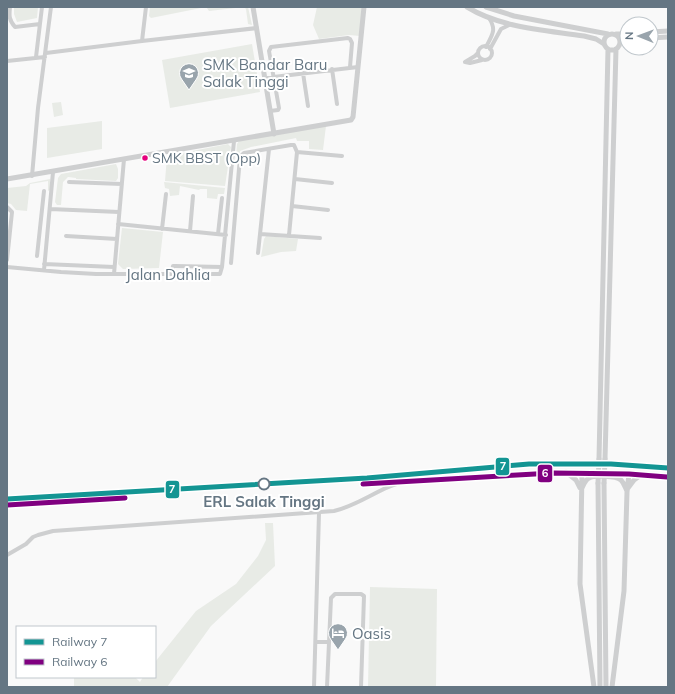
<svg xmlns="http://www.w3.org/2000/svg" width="675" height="694" font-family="Mulish,sans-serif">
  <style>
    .green { fill: #e8ebe6 }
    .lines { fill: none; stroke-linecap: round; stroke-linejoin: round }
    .minor { stroke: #cecfd0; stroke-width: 4 }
    .tertiary { stroke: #cecfd0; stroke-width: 5 }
    .tertiary-bridge { stroke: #cecfd0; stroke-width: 5 }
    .rail-1-casing { stroke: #fff; stroke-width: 8 }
    .rail-2-casing { stroke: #fff; stroke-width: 8 }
    .rail-1 { stroke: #139593; stroke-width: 5 }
    .rail-2 { stroke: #800080; stroke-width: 5 }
    .bus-dot { fill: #e5007d; stroke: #fff; stroke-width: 1.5 }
    .stop-dot { fill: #fff; stroke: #657683; stroke-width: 2 }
    .labels { text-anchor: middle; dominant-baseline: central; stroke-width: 4; stroke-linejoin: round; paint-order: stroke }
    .bus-label { font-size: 14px; fill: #657683; stroke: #fff; text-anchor: start }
    .poi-label { font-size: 15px; fill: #657683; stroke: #fff; text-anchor: start }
    .street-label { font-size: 15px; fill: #657683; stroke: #fff }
    .stop-label { font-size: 15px; font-weight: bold; fill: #657683; stroke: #fff }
    .line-badge { stroke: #fff; stroke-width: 1.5 }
    .badge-label { font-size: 11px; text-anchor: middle; font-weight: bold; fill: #fff }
  </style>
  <rect width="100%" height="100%" fill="#f9f9f9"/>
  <path class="green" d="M 14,7 L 38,7 L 37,18 L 17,22 L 14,14 Z
    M 150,7 L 183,8 L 192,7 L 248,7 L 252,25 L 248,24 L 246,9 L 244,7 L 209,11 L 207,8 L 201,8 L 151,18 L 149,16 Z
    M 317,7 L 362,7 L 360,36 L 349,35 L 319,39 L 313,25 Z
    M 252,44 L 260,92 L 170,108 L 162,60 Z
    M 61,102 L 63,115 L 54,117 L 52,103 Z
    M 102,121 L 102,149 L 47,158 L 47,128 Z
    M 326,126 L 323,150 L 309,149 L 309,141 L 297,141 L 296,138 L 251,147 L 240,151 L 239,156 L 236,156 L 237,144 L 239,141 Z
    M 228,144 L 231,147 L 225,186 L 165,181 L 167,156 Z
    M 116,164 L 118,169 L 118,178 L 116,181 L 76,179 L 76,178 L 68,177 L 63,182 L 61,205 L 57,205 L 55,202 L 58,178 L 61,174 Z
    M 50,179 L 50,190 L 48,191 L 48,181 L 30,184 L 27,211 L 16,210 L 11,204 L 7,203 L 7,188 L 26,186 L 30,183 Z
    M 164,182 L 225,188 L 224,194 L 218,194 L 217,199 L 207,198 L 207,189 L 200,189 L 199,190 L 180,186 L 179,195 L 170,196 L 169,189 L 165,188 Z
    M 122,228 L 163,232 L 159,268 L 123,269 L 118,264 Z
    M 266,236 L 298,239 L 296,251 L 281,252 L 261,257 L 264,239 Z
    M 265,523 L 273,523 L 275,566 L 211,626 L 167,687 L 74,687 L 74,677 L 135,677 L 140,682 L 143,677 L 155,677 L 155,662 L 196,611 L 236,584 L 258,556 L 266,540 Z
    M 370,587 L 437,589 L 436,687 L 368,687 Z"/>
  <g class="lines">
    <path class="minor" d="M 10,7 C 9,16 9,20 15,27 L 40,24
      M 146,7 L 142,41 L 257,28
      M478 53a7 7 0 1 1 14 0a7 7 0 1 1-14 0Z
      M 486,47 C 492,35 497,30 489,18
      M 490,49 L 501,29 L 511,24
      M 46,53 L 142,41
      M 36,57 L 42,7
      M 7,61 L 45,57
      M 465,62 L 470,63 L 482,60
      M 465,62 L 475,56 L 478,53
      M 332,69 L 337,104
      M 303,73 L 308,106
      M 265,78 L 358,67
      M 270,111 L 278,110 L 279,108 L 269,51 L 271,47 L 348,38 L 350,39 L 352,43 L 350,67
      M 297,152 L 342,156
      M 32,176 L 38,108 L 51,7
      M 295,179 L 332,183
      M 69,182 L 122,184
      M 292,206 L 328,210
      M 7,207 L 12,212 L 7,260
      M 50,209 L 119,212
      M 118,224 L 226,235
      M 162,229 L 166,194
      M 190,231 L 193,196
      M 218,234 L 222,198
      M 260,234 L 320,238
      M 66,236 L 117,239
      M 258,253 L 269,149
      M 37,256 L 44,191
      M 231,263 L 240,157 L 244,153 L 291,145 L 294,145 L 297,152 L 289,235
      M 44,264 L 114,267
      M 7,267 L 61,272 L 96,274 L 220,274 L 222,267 L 234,141
      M 44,270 L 53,172
      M 172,273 L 173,266 L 175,266 L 222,267
      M 114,274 L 124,159
      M 7,555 L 26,544 L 33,537 L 38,535 L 53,531 L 334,511 C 361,505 382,485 409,481 L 553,472 L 629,474 L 668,477
      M 316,642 L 329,642
      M 314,687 L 319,513
      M 327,687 L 331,598 L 335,594 L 361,594 L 364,596 L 361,687"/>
    <path class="tertiary" d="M 253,7 L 274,134
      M 467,7 C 501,28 545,30 584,36 L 596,39 L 604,44
      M 486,7 L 514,16 L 608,34
      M 651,32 L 668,31
      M604 42a8 8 0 1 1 16 0a8 8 0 1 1-16 0Z
      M 616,34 L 627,34
      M 651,38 L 668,37
      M 7,179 L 351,120 L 353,117 L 364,7
      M 599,459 L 608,49
      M 605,459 L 616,49
      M 566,472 L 576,480 L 580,488
      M 582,473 L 580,584 L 594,687
      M 598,483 L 600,687
      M 604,483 L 606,687
      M 582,488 C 584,484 585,480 589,478 C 594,475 616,476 621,480 C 624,483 625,487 627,491
      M 628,488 L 634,480 L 641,475
      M 612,687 L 624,591 L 627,492 L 629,474"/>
    <path class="tertiary-bridge" d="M 598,483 L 599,459
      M 604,483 L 605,459"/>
    <g class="rail-1-casing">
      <path id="rail-1" d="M 7,499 L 367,478 L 529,464 L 611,464 L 668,468"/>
    </g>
    <g class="rail-2-casing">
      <path id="rail-2" d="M 363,484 L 553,473 L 629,474 L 667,477
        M 7,505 L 125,498"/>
    </g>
    <use href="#rail-1" class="rail-1"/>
    <use href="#rail-2" class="rail-2"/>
  </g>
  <defs>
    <g id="school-pin" transform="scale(1)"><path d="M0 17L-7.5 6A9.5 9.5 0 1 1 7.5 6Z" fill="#99a4ac" stroke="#fff"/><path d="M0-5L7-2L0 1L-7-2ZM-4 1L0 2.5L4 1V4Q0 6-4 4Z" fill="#fff"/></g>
    <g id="hotel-pin" transform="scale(1)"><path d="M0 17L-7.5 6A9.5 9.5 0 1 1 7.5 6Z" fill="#99a4ac" stroke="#fff"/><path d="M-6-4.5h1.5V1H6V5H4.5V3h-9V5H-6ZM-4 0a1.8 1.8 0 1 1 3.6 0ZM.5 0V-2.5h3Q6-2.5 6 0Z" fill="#fff"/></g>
  </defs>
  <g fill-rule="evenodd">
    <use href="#school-pin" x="189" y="73"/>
    <use href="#hotel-pin" x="338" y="633"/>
  </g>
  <circle class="bus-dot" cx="145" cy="158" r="3.5"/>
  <circle class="stop-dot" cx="264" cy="484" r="5.5"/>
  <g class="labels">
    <g class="bus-label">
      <text x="152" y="158">SMK BBST (Opp)</text>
    </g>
    <g class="poi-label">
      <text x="203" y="64">SMK Bandar Baru<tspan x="203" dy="17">Salak Tinggi</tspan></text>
      <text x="352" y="633">Oasis</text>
    </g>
    <g class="street-label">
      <text x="168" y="274">Jalan Dahlia</text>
    </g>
    <g class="stop-label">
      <text x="264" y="501">ERL Salak Tinggi</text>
    </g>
  </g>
  <g class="line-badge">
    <rect x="495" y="457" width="15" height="19" rx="4" fill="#139593"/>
    <rect x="537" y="464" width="16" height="19" rx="4" fill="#800080"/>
    <rect x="165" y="480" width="15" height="19" rx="4" fill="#139593"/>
  </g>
  <g class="badge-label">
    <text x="503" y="470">7</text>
    <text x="545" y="477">6</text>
    <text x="172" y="493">7</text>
  </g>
  <rect width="675" height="694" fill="none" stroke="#657683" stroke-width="16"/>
  <rect x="16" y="626" width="140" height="52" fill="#ffffff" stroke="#c1c8cd"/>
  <rect x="24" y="639" width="20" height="6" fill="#139593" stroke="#c1c8cd"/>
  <text x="52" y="646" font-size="12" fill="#657683">Railway 7</text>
  <rect x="24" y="659" width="20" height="6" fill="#800080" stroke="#c1c8cd"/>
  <text x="52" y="666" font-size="12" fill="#657683">Railway 6</text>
  <g transform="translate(639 36) rotate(271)"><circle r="19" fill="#ffffff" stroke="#c1c8cd"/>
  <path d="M0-3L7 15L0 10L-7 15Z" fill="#99a4ac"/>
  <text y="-6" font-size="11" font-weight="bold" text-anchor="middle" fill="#657683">N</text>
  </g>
</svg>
